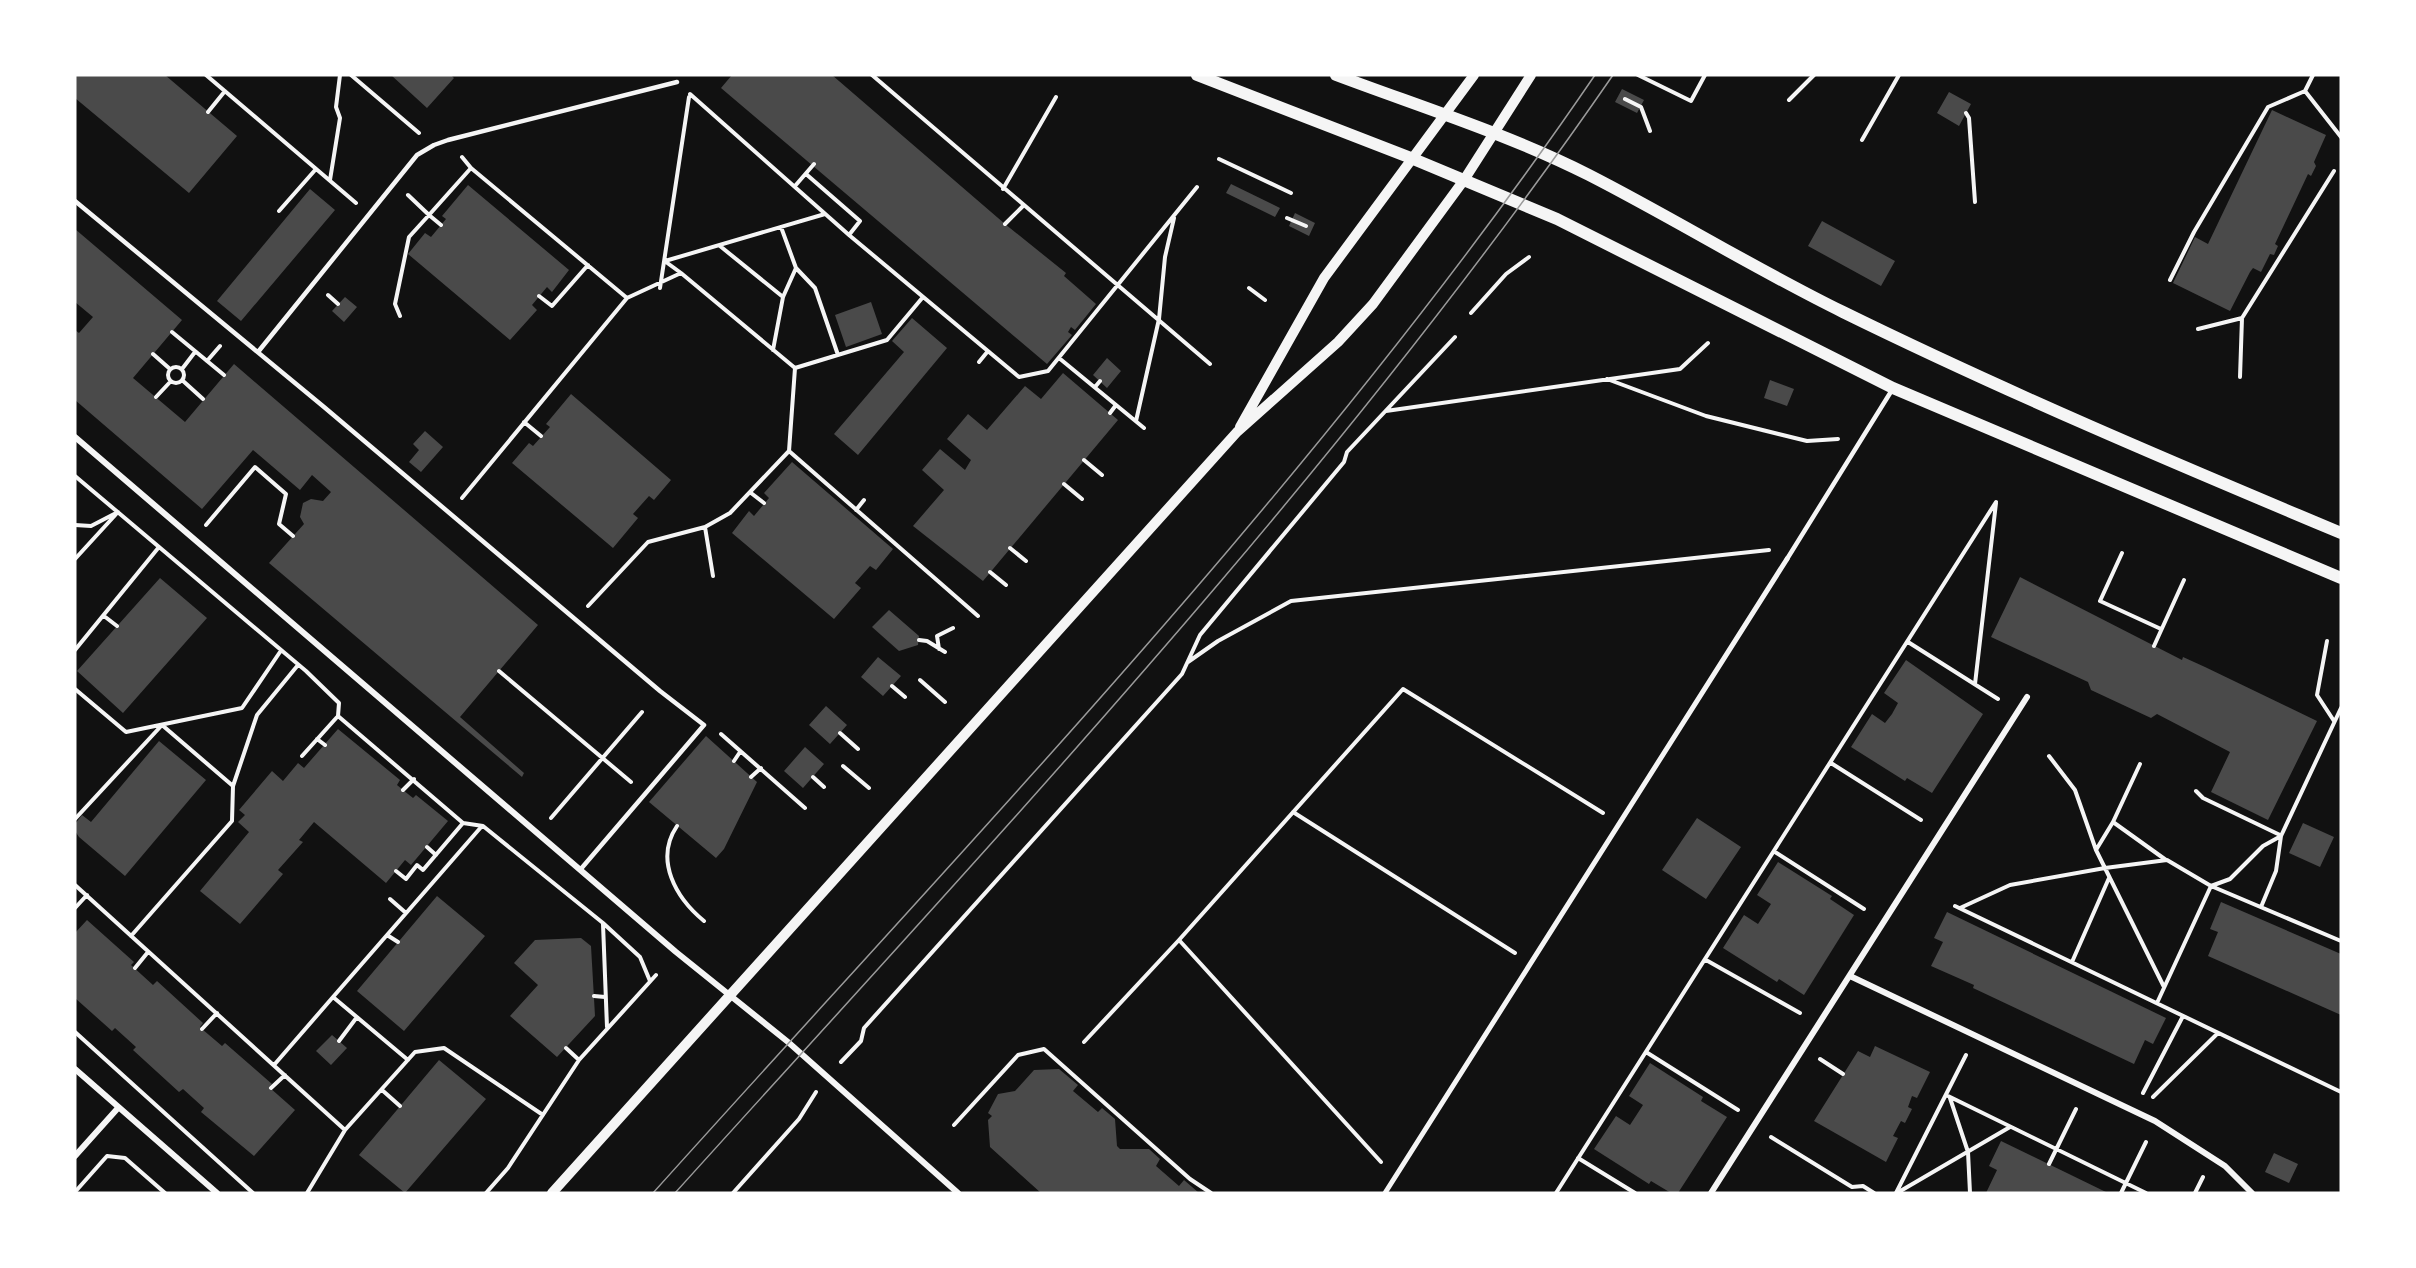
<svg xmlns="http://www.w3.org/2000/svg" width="2416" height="1268" font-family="Barlow,sans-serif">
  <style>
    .building { fill: #4a4a4a }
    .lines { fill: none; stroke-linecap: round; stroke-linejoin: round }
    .path { stroke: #f5f5f5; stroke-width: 4 }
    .service { stroke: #f5f5f5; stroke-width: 4.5 }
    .pedestrian { stroke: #f5f5f5; stroke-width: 5 }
    .minor { stroke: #f5f5f5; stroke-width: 6 }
    .tertiary { stroke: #f5f5f5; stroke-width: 10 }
    .secondary { stroke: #f5f5f5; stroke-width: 12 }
    .tram { stroke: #9a9a9a; stroke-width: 1.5 }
  </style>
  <rect width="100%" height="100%" fill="#111"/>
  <path class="building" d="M 75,75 L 165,75 L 237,136 L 189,193 L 75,98 Z
    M 391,75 L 451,75 L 454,78 L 427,108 Z
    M 732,75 L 832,75 L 1005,224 L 1066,273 L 1064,276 L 1096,304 L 1075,330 L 1071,327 L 1068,332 L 1072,335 L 1047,364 L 721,88 Z
    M 1622,89 L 1644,100 L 1637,113 L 1615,102 Z
    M 1949,92 L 1971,104 L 1959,126 L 1937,113 Z
    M 2272,110 L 2326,135 L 2314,162 L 2316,166 L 2311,176 L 2308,174 L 2275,244 L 2278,246 L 2274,255 L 2270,254 L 2261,272 L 2253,268 L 2250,272 L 2230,311 L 2173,283 L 2195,237 L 2208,244 Z
    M 1231,184 L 1280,208 L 1275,217 L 1226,193 Z
    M 468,185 L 569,270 L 552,292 L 547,287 L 532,305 L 537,310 L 510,340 L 408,254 L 425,233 L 431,237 L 446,219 L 442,216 Z
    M 310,189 L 335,210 L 241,321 L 217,301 Z
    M 1295,213 L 1315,223 L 1309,236 L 1289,226 Z
    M 1822,221 L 1895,261 L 1881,286 L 1808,246 Z
    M 75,229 L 182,320 L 133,378 L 185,422 L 234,364 L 538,625 L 460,717 L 524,773 L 522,777 L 269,563 L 304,524 L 300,517 L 303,503 L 311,499 L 323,501 L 331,492 L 312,475 L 300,490 L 253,450 L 202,509 L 75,400 L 75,330 L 79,333 L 93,317 L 75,302 Z
    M 345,297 L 357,307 L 344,322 L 332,311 Z
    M 871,302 L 882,334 L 846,347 L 835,315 Z
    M 912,318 L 947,348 L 858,455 L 834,434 L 904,352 L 892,341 Z
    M 1107,358 L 1121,371 L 1107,388 L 1093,375 Z
    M 1063,373 L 1118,420 L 983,581 L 913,526 L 944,490 L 922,470 L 940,449 L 965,470 L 971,460 L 947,439 L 968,414 L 987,430 L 1025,386 L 1041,399 Z
    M 1770,380 L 1794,389 L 1787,406 L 1764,398 Z
    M 571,394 L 671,480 L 654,500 L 649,496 L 633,514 L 638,518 L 613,548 L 512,463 L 529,443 L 533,446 L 550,427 L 546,424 Z
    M 425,431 L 443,447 L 421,472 L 409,462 L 419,450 L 413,444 Z
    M 792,462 L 893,549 L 876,570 L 870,566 L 855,583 L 861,588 L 834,619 L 732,533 L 749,511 L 754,516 L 769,498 L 764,493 Z
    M 2020,577 L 2182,660 L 2183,657 L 2205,667 L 2317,721 L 2268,820 L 2211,792 L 2230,752 L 2157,714 L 2151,718 L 2091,690 L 2088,682 L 1991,637 Z
    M 160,578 L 207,618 L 123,713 L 77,671 Z
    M 889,610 L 919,636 L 918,645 L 899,651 L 872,627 Z
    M 878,657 L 901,676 L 883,696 L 861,677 Z
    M 1906,660 L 1983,714 L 1932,793 L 1907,778 L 1905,781 L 1851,747 L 1872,714 L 1885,723 L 1892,714 L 1898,703 L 1884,693 Z
    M 826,706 L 847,725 L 830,744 L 809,725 Z
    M 338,729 L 400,780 L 397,785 L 403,790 L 413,798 L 416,795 L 448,821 L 411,865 L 405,860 L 386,883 L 314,822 L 299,840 L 303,842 L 278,870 L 283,874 L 240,924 L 200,891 L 249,832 L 238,822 L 245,815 L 239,810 L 272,771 L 283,781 L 298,763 L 304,768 Z
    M 706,736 L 757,782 L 724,849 L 716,858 L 649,802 Z
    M 159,741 L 206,780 L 125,876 L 79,837 L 75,831 L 75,824 L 82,815 L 91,822 Z
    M 805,747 L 824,764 L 803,788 L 784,771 Z
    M 1697,818 L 1741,847 L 1706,899 L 1662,870 Z
    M 2303,823 L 2334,837 L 2320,867 L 2289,853 Z
    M 1778,862 L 1832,896 L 1830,899 L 1854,915 L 1804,995 L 1779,979 L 1777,982 L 1723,948 L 1744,915 L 1758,924 L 1771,904 L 1757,895 Z
    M 437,896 L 485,936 L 404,1031 L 357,991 Z
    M 2221,902 L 2341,954 L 2341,1015 L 2208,956 L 2218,932 L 2210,929 Z
    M 1947,912 L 2166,1018 L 2153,1044 L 2145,1040 L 2134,1064 L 1973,988 L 1974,985 L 1931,966 L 1943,942 L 1934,938 Z
    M 87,920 L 134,962 L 131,965 L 153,985 L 157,981 L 203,1023 L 200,1027 L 202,1029 L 222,1046 L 225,1043 L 272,1084 L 269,1087 L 295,1110 L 254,1156 L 201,1112 L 204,1108 L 183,1089 L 179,1092 L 133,1050 L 136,1047 L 115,1028 L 112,1031 L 75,998 L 75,933 Z
    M 581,938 L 591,946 L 595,1016 L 557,1057 L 510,1016 L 538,985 L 514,963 L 535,940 Z
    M 332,1035 L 347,1048 L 331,1065 L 316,1051 Z
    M 1875,1046 L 1930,1072 L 1917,1098 L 1912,1096 L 1908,1107 L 1912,1109 L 1905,1123 L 1901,1121 L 1893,1136 L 1898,1138 L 1886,1162 L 1814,1121 L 1858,1051 L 1870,1057 Z
    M 439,1060 L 486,1099 L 405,1193 L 359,1155 Z
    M 1650,1063 L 1703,1097 L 1701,1101 L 1727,1117 L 1678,1193 L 1671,1193 L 1651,1181 L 1649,1184 L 1594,1149 L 1616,1116 L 1630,1125 L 1643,1105 L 1629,1096 Z
    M 1059,1069 L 1078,1085 L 1073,1091 L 1098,1112 L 1102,1108 L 1115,1119 L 1117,1146 L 1120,1149 L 1149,1149 L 1160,1159 L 1156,1166 L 1179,1186 L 1184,1180 L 1199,1193 L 1041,1193 L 990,1147 L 988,1120 L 992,1116 L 988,1113 L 998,1094 L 1015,1091 L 1034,1070 Z
    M 2001,1141 L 2108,1193 L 1986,1193 L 1997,1170 L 1989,1166 Z
    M 2274,1153 L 2298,1164 L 2289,1183 L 2265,1172 Z"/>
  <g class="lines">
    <path class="path" d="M 206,75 L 356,203
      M 351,75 L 419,133
      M 872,75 L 1210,364
      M 1638,75 L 1691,101 L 1705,75
      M 2305,91 L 2341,137
      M 690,94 L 849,235 L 1019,377 L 1048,371 L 1197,187
      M 1625,99 L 1641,107 L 1650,131
      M 1789,100 L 1814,75
      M 208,112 L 225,91
      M 1966,113 L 1969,118 L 1975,202
      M 1862,140 L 1899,75
      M 462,157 L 471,168 L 627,298 L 681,273 L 795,368 L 887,340 L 923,297
      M 1219,159 L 1291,193
      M 806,174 L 860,221 L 849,235
      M 330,180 L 340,118 L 336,107 L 340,75
      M 795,186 L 814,164
      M 1003,189 L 1056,97
      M 408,195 L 429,215 L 471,168
      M 279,211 L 316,169
      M 1287,218 L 1306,226
      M 1005,224 L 1023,206
      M 781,227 L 796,268 L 815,288 L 838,355
      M 720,246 L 783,297
      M 665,261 L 825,214
      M 666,262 L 681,273
      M 2170,280 L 2194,232 L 2268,107 L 2305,91 L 2313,75
      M 660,288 L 689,97
      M 1249,288 L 1265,300
      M 328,295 L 338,304
      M 539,296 L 552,306 L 588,265
      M 1471,313 L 1506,274 L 1529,257
      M 400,316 L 395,304 L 409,237 L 429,215 L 441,225
      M 2198,329 L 2242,318 L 2334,171
      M 172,332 L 224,375
      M 773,350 L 783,297 L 796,268
      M 153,354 L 170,369
      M 1059,358 L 1144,428
      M 207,361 L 220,346
      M 979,362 L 988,351
      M168 375a8 8 0 1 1 16 0a8 8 0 1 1-16 0Z
      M 795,368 L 789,451 L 978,616
      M 182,369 L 195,352
      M 2240,377 L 2242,318
      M 1607,379 L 1706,416 L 1807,441 L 1838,439
      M 182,380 L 203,399
      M 1095,387 L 1100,381
      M 156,397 L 171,381
      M 1386,411 L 1680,369 L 1708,343
      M 1110,413 L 1116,405
      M 1136,421 L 1159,319 L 1165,257 L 1174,218
      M 524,422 L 541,436
      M 1084,460 L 1102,475
      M 75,476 L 306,671 L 339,703 L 338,716 L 463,823 L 483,826 L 603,923 L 640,957 L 650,981
      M 1064,484 L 1082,499
      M 751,493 L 764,503
      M 462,498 L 627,298
      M 856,510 L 864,500
      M 75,525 L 91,526 L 118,512 L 75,559
      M 206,525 L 255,467 L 286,494 L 279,524 L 293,536
      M 1010,548 L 1026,561
      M 2122,553 L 2100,601 L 2161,629
      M 990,572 L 1006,585
      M 713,576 L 705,527 L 730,513 L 789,451
      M 588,606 L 648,542 L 705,527
      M 104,616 L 117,626
      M 919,640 L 927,641 L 945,652
      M 2327,641 L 2317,695 L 2334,721
      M 1908,642 L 1998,699
      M 2154,646 L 2184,580
      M 939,649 L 937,636 L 953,628
      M 75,650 L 159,547
      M 1188,662 L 1218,641 L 1291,601 L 1769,550
      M 499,671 L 631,782
      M 920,680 L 945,702
      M 1975,684 L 1996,503
      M 892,686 L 905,697
      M 75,689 L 126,732 L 242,708 L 280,652
      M 840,733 L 858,749
      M 721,734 L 805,808
      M 317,739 L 325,745
      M 302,756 L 338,716
      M 2049,756 L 2075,790 L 2096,850 L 2164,987
      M 734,761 L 740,752
      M 1831,763 L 1921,820
      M 843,766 L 869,788
      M 751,777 L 761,768
      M 813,777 L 824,787
      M 403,790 L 414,779
      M 2196,791 L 2203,798 L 2280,835
      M 1293,812 L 1515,953
      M 551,818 L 642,712
      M 75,819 L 162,725 L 233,786
      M 2113,822 L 2166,860
      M 677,826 C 654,860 676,898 704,921
      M 427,847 L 436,855
      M 2096,850 L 2113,822 L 2140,764
      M 1775,852 L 1864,909
      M 396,871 L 406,879 L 417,865 L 423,870 L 463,823
      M 75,885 L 345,1130
      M 390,899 L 406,913
      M 1955,906 L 2341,1092
      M 2261,907 L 2276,871 L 2281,836 L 2341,708
      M 75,908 L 87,895
      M 1960,908 L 2010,885 L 2105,868 L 2167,860 L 2211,886 L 2341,941
      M 603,924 L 607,1027
      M 387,935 L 333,997 L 408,1060
      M 131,936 L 232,821 L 233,786 L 257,715 L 298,665
      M 398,942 L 387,935 L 482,826
      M 1706,960 L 1800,1013
      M 2072,962 L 2109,878
      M 135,968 L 148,952
      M 594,996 L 605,997
      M 2157,1003 L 2211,886 L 2230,879 L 2263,846 L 2281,836
      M 202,1029 L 217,1013
      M 75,1032 L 253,1193
      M 339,1041 L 357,1017
      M 1084,1042 L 1179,940
      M 566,1048 L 579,1060
      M 1646,1052 L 1738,1110
      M 1820,1059 L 1843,1074
      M 841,1062 L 861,1041 L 864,1028 L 1182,674 L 1200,635 L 1344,462 L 1347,452 L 1455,337
      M 274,1065 L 333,997
      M 271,1088 L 285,1075
      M 382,1090 L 400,1106
      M 2143,1093 L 2183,1016
      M 1946,1095 L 2146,1193
      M 2153,1097 L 2218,1033
      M 1950,1098 L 1968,1152 L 1970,1193
      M 954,1125 L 1018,1055 L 1044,1049 L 1190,1179 L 1211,1193
      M 1771,1137 L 1852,1187 L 1863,1186 L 1874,1193
      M 1578,1158 L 1635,1193
      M 1381,1162 L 1179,940 L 1403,689 L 1603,813
      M 2049,1164 L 2076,1109
      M 75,1192 L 107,1156 L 125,1158 L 165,1193
      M 307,1193 L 345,1130 L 415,1052 L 444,1048 L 543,1115
      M 486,1193 L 508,1168 L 579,1060 L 656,975
      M 733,1193 L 799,1119 L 816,1092
      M 1556,1193 L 1996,502
      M 1896,1193 L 1966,1055
      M 1897,1193 L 2010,1127
      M 2121,1193 L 2146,1142
      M 2195,1193 L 2203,1177"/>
    <path class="service" d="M 75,201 L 324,407 L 660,691 L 704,725 L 580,870
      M 258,352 L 417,155 L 434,145 L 448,140 L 677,82
      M 1787,559 L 1892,390"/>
    <path class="pedestrian" d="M 1385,1193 L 1787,559"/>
    <path class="minor" d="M 75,437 L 676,952 L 788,1042 L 958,1193
      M 1850,976 L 2155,1121 L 2225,1166 L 2252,1193
      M 75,1069 L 217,1193
      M 75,1156 L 118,1108
      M 1711,1193 L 2027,697"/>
    <path class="tertiary" d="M 1240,427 L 1324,278 L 1474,75
      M 552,1193 L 1237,432 L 1338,342 L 1373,304 L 1464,180 L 1531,75"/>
    <path class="secondary" d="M 1197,75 L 1411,158 L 1557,219 L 1893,388 L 2341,578
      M 1336,75 C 1421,107 1508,134 1589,175 C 1675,219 1757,270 1843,312 C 2006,392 2174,463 2341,533"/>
    <path class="tram" d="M 653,1193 C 978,831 1320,478 1595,75
      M 675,1193 C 1001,832 1336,477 1613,75"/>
  </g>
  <rect width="2416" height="1268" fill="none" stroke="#ffffff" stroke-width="153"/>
</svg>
